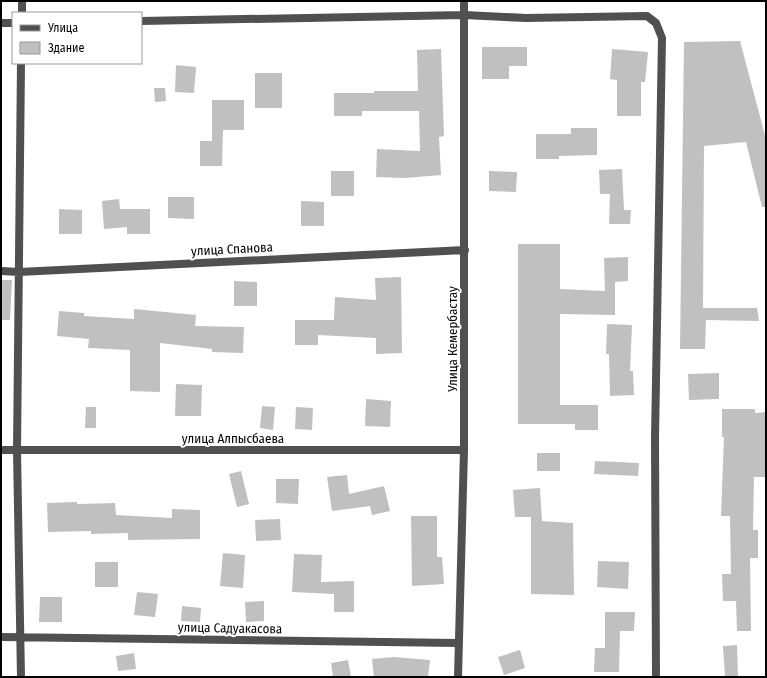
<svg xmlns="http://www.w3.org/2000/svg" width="767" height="678" font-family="'Fira Sans Condensed',sans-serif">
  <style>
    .building { fill: #c0c0c0 }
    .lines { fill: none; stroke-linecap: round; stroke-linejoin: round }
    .street { stroke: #505050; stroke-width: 8 }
    .labels { text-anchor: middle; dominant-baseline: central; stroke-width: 4; stroke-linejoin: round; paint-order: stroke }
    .street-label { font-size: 13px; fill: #000; stroke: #fff }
  </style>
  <rect width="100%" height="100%" fill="#fff"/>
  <path class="building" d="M 740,41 L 766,139 L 766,207 L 762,207 L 746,142 L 704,146 L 703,308 L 757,308 L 759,321 L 706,320 L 705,349 L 680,349 L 684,42 Z
    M 482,47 L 527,47 L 527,66 L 509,66 L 509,79 L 482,79 Z
    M 441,49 L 444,136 L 439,137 L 441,175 L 405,178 L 376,177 L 377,149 L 420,151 L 419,111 L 362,111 L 362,116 L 334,116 L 334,93 L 374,93 L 374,91 L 418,91 L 417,50 Z
    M 612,49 L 648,52 L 645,82 L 641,82 L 641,116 L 617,116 L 617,80 L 610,79 Z
    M 176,65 L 196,67 L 194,93 L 175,92 Z
    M 255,73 L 282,73 L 282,108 L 255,108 Z
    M 154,88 L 165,88 L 166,101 L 155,102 Z
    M 212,100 L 244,100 L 244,130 L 223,130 L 222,166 L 200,166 L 200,141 L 212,141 Z
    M 571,128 L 597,128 L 597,155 L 559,156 L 559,159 L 536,159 L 536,134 L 571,134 Z
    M 622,169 L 624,210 L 631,210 L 630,224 L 609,224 L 610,194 L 600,194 L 599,170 Z
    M 331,171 L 354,171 L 354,196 L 331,196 Z
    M 489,171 L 517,172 L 516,192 L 489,191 Z
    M 168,197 L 194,197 L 194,219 L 168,218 Z
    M 119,199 L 120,209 L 150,209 L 150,234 L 127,234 L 127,227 L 104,229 L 102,201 Z
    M 301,201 L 324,202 L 324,226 L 301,226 Z
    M 59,209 L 82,210 L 82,234 L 59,234 Z
    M 518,244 L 560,244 L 560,289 L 605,291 L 604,258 L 628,257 L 628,281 L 615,282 L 615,315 L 560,314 L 560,405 L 598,405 L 598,430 L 575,430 L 575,424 L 518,424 Z
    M 401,277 L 402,353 L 376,354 L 376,338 L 318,335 L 318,345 L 295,345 L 295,320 L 334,320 L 335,297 L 376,300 L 375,278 Z
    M 1,280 L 12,280 L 10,320 L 1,320 Z
    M 234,281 L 257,282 L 257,306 L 234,306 Z
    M 134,309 L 196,315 L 195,326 L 244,327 L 243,353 L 212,352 L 212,349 L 160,343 L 160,392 L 130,391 L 130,350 L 88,348 L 89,339 L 57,336 L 59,311 L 84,313 L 84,316 L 134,319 Z
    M 607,324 L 632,325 L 630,371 L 633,371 L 634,395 L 610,396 L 609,354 L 606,354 Z
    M 719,373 L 719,399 L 689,400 L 688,374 Z
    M 176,384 L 202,385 L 201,416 L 175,416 Z
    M 366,399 L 391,401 L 390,427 L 365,426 Z
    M 262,406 L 275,407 L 273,430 L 260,428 Z
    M 86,407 L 96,407 L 96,428 L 85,428 Z
    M 296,407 L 313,408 L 312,430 L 295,429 Z
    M 722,409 L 755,409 L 755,413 L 766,412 L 766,477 L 754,477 L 753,530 L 758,530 L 758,558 L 750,558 L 751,631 L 737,631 L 736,601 L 723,601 L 722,574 L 731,574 L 730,516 L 721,516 L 724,437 L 722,437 Z
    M 537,453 L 560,453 L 560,471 L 537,471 Z
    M 595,461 L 639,463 L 638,476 L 594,474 Z
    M 241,471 L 249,504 L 237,507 L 229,474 Z
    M 347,475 L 349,494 L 384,486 L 390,511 L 372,515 L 370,506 L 332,511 L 327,477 Z
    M 276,479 L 299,479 L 298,504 L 276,503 Z
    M 540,488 L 542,521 L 573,523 L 574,595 L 531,594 L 531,517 L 515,517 L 513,490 Z
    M 77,502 L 77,504 L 115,503 L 116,515 L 172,518 L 172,509 L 200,510 L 200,539 L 128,540 L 128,533 L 91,534 L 91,531 L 48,532 L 47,503 Z
    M 411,516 L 437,516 L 437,557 L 442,557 L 444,584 L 412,586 Z
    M 280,519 L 281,540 L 256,541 L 255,520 Z
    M 223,553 L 245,555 L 243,588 L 220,586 Z
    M 294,554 L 322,555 L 321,582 L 354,581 L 354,612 L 334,612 L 334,594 L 292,592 Z
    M 598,561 L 629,562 L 628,589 L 597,587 Z
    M 95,562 L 118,562 L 118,587 L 95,587 Z
    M 137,592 L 158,594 L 155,617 L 134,615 Z
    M 40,597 L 62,597 L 62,622 L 39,622 Z
    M 264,601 L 264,621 L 246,622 L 245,602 Z
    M 182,606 L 201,608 L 200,622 L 181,621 Z
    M 605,612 L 635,612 L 634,631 L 620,631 L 619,672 L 594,672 L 595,648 L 605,648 Z
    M 737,645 L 738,677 L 725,677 L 723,646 Z
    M 520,650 L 525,668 L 504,675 L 498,657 Z
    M 134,653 L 136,669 L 118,671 L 116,656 Z
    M 394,657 L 430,660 L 428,677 L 374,677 L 372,659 Z
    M 348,660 L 351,677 L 333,677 L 331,663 Z"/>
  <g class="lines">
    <path class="street" d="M 22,13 L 22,1
      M 141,21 L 464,15 L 526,18 L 647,16 L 656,23 L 662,38 L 655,438 L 656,677
      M 1,23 L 13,23
      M 1,271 L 19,272 L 465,250
      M 1,450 L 464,450
      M 1,637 L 458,643
      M 21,677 L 17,450 L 21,63
      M 458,677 L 464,450 L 464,1"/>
  </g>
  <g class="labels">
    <g class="street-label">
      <text transform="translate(232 249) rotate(-3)">улица Спанова</text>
      <text transform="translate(452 339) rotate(-90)">Улица Кемербастау</text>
      <text x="233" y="438">улица Алпысбаева</text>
      <text transform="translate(230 628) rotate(1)">улица Садуакасова</text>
    </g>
  </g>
  <rect width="767" height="678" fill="none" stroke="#000000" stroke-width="4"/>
  <rect x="12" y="12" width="130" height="52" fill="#ffffff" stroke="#999999"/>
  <rect x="20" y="25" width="20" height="6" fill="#505050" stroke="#999999"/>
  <text x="48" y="32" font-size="12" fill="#000000">Улица</text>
  <rect x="20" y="42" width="20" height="12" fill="#c0c0c0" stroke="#999999"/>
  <text x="48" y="52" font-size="12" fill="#000000">Здание</text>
</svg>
